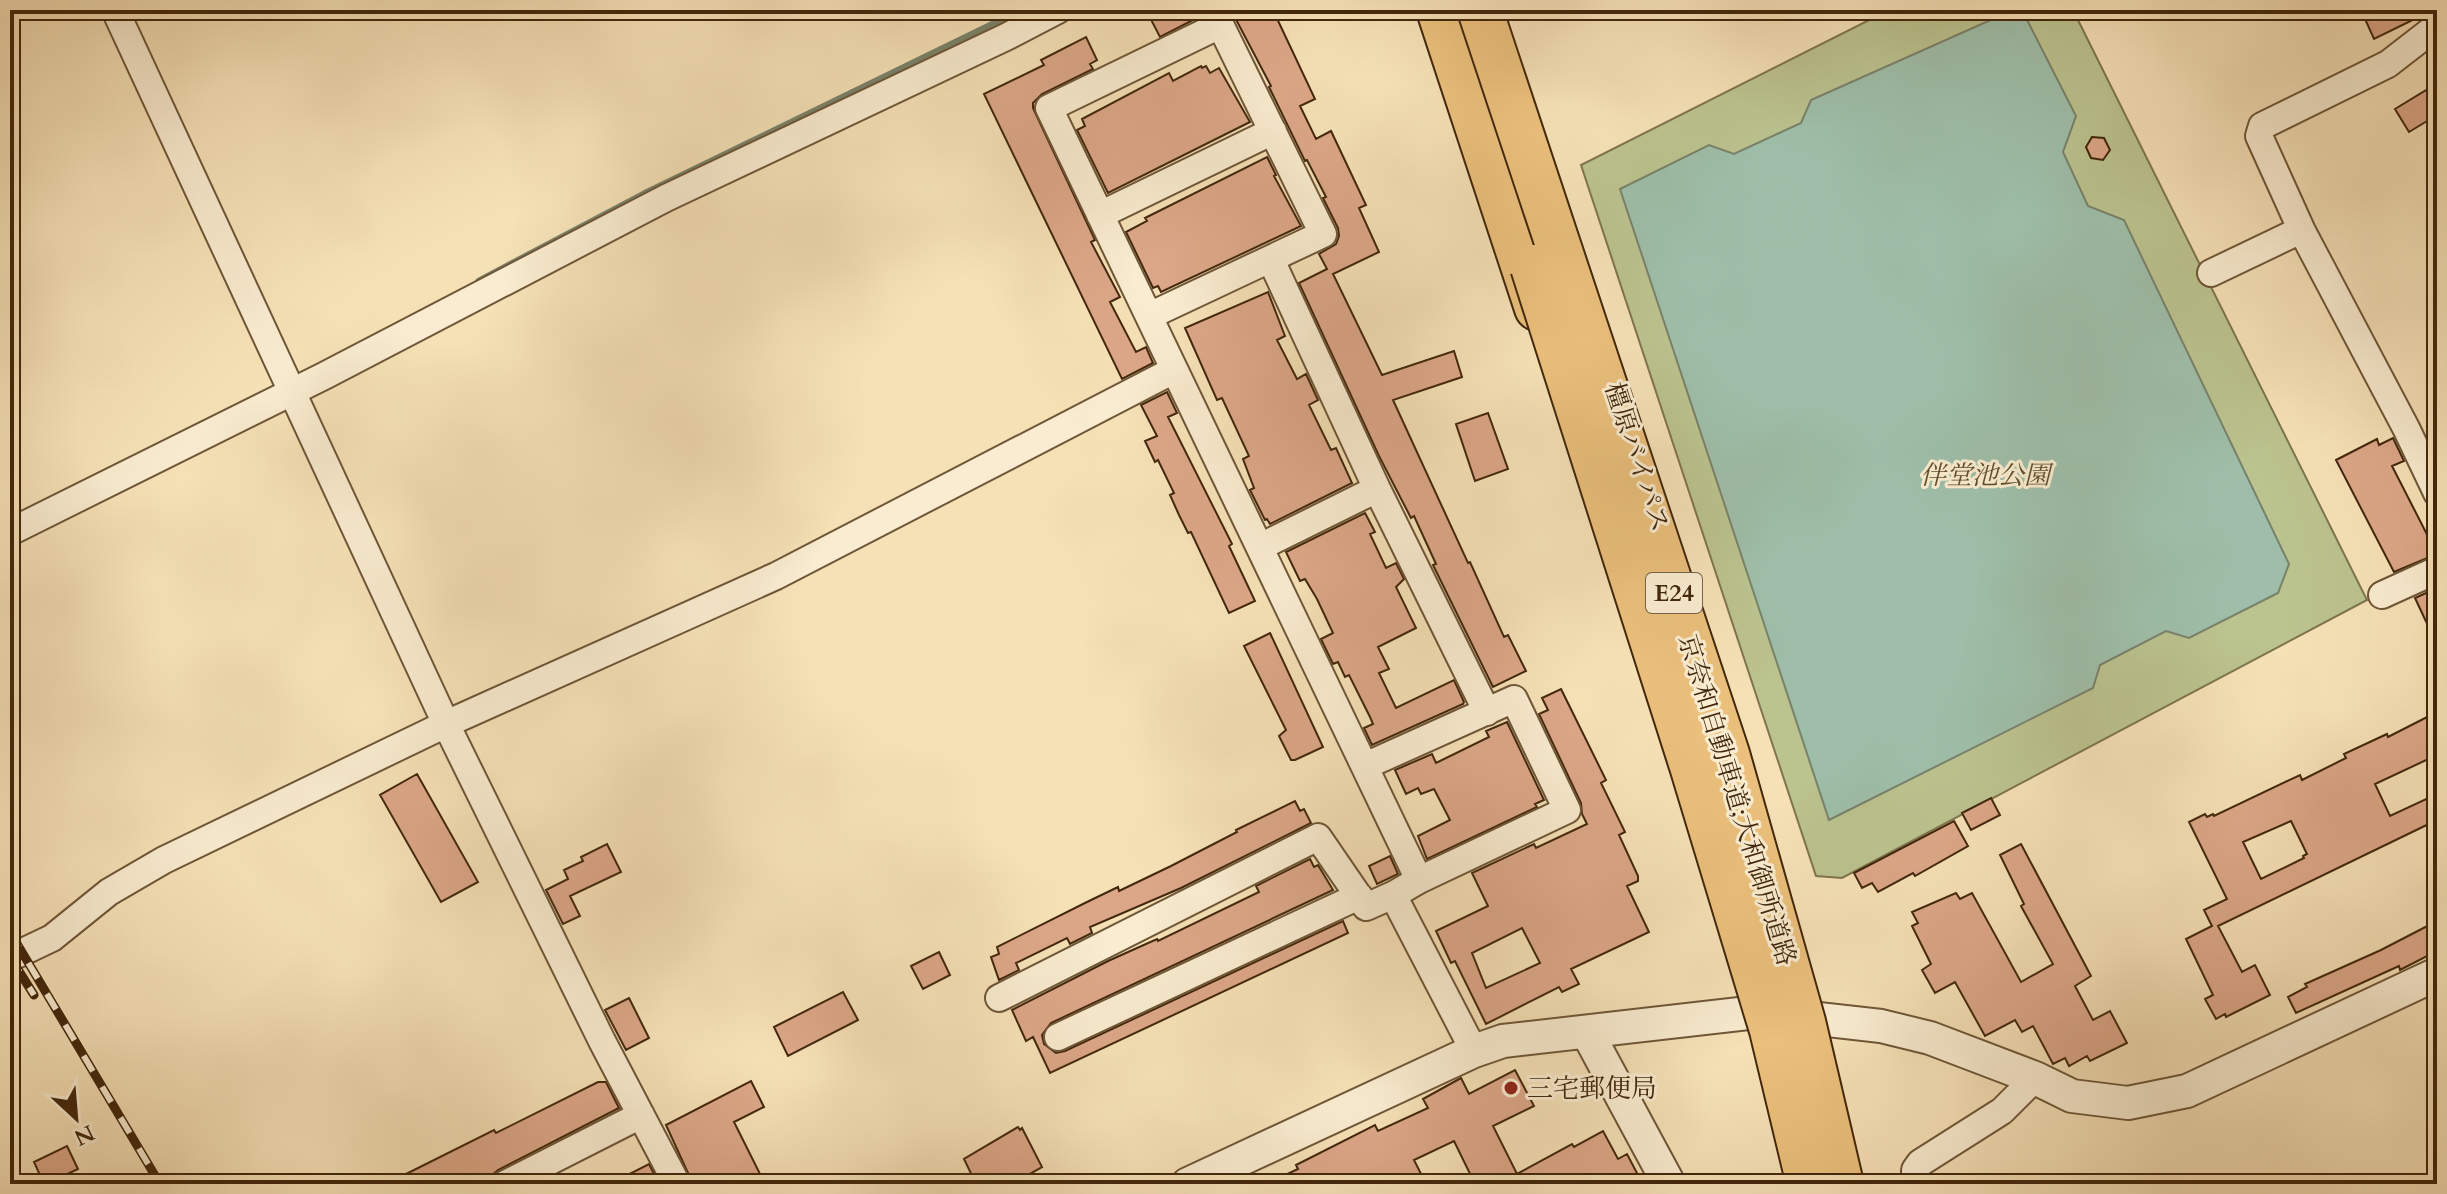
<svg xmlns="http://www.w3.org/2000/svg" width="2447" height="1194" font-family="Cardo,'Noto Serif JP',serif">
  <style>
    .green { fill: #bbc38f; stroke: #7e754e; stroke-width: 2 }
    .water { fill: #9ebea9; stroke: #79826a; stroke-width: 2 }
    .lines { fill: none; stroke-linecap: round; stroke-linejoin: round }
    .stream { stroke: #79826a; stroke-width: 7 }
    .building { fill: #dca788; stroke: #42270c; stroke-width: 2; fill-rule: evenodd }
    .minor-casing { stroke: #6f5637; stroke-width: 30 }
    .tertiary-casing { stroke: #6f5637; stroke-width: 36 }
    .trunk-casing { stroke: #42270c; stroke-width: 48 }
    .minor { stroke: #f9ecd0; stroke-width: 26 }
    .tertiary { stroke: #f9ecd0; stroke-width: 32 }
    .trunk { stroke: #ebc07c; stroke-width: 44 }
    .rail-casing { stroke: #42270c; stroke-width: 9 }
    .rail { stroke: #f9ecd0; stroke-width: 6; stroke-dasharray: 18; stroke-linecap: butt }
    .motorway-bridge-casing { stroke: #42270c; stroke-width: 48; stroke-linecap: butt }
    .motorway-bridge { stroke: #ebc07c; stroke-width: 44 }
    .poi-dot { fill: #8f2418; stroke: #f9ecd0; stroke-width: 3 }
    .labels { text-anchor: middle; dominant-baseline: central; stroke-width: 6; stroke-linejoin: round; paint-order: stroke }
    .shield { fill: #f9ecd0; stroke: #796247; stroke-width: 2 }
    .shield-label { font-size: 24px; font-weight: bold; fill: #42270c }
    .street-label { font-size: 26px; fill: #42270c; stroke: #f9ecd0 }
    .park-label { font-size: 26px; font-style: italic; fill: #604e2d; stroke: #f9ecd0 }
    .poi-label { font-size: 26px; fill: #42270c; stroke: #f9ecd0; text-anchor: start }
  </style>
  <rect width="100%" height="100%" fill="#f6e1b7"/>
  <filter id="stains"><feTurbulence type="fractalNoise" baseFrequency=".0025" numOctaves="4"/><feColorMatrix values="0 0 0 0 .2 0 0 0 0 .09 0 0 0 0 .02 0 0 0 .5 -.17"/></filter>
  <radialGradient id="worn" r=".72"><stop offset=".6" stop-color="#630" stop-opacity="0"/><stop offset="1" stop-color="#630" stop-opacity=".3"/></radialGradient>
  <path class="green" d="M 1889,10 L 2073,10 L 2367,600 L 1842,878 L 1816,876 L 1581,165 Z"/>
  <path class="water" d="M 2013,10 L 2022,10 L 2076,116 L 2063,152 L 2088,206 L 2124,220 L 2289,564 L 2278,593 L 2189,638 L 2166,631 L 2100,665 L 2093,688 L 1829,820 L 1620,189 L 1709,145 L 1734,154 L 1801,123 L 1811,100 Z"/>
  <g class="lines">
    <path class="stream" d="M 479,281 L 644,194 L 1022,10"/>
  </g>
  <path class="building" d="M 1146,10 L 1197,10 L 1199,17 L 1160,37 Z
    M 1231,10 L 1273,10 L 1315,99 L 1300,106 L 1316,139 L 1331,131 L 1366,205 L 1359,208 L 1379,252 L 1333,274 L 1382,375 L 1454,351 L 1462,377 L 1393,400 L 1468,563 L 1470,562 L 1504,637 L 1508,635 L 1526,671 L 1493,687 L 1433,565 L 1436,564 L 1414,516 L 1411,518 L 1379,456 L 1299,283 L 1327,269 L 1319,254 L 1336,244 L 1339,236 L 1338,228 L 1323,198 L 1326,197 L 1307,160 L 1305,161 L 1269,87 L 1271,86 Z
    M 2361,10 L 2433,10 L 2374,39 Z
    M 1086,37 L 1097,60 L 1090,64 L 1093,69 L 1042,94 L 1033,103 L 1033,108 L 1095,240 L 1091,242 L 1120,297 L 1110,302 L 1136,352 L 1146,347 L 1153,363 L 1122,379 L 984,94 L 1044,65 L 1041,60 Z
    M 1201,66 L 1202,68 L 1206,66 L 1210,73 L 1219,68 L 1250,122 L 1108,193 L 1077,130 L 1085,126 L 1082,119 L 1169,73 L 1173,81 Z
    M 2428,89 L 2437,104 L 2437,115 L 2409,132 L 2395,109 Z
    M 2092,137 L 2104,138 L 2110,150 L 2103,160 L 2091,158 L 2086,147 Z
    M 1267,157 L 1276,175 L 1274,176 L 1301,226 L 1161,292 L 1158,286 L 1153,288 L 1126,232 L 1147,221 L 1145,218 Z
    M 1268,292 L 1285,336 L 1277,340 L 1297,379 L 1306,374 L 1318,400 L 1309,405 L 1331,450 L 1336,448 L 1352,483 L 1270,524 L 1267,519 L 1265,520 L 1250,490 L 1254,488 L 1243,459 L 1249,456 L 1222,398 L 1217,400 L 1185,328 Z
    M 1167,392 L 1177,413 L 1168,417 L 1232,544 L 1229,546 L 1255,601 L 1229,613 L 1191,532 L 1188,533 L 1179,515 L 1170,495 L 1174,493 L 1158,460 L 1155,462 L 1145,441 L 1157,436 L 1141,405 Z
    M 1488,413 L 1508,469 L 1475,481 L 1456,424 Z
    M 2393,438 L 2404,461 L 2392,466 L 2437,554 L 2394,572 L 2336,460 L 2377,439 L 2379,445 Z
    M 1365,513 L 1375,532 L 1370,534 L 1386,568 L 1396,563 L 1404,579 L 1396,587 L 1416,628 L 1378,647 L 1389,669 L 1379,673 L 1396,708 L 1454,680 L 1464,702 L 1463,704 L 1372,745 L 1364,728 L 1373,724 L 1370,717 L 1349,675 L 1345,677 L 1338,662 L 1333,664 L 1321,639 L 1333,633 L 1317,599 L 1305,579 L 1300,581 L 1286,552 Z
    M 2437,588 L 2437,645 L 2415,598 Z
    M 1270,633 L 1323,747 L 1295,760 L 1291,760 L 1279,736 L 1286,730 L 1244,646 Z
    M 1561,689 L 1606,780 L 1601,783 L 1625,832 L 1619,835 L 1638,876 L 1638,881 L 1627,886 L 1649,932 L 1571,969 L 1579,984 L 1562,992 L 1559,987 L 1486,1024 L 1455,961 L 1451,963 L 1436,931 L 1488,906 L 1472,873 L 1534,844 L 1536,848 L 1587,824 L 1582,814 L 1581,803 L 1539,714 L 1548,710 L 1542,698 ZM 1522,928 L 1540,963 L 1486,988 L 1472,953 Z
    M 2437,712 L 2437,755 L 2375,784 L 2390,816 L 2437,794 L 2437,820 L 2218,926 L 2242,972 L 2255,965 L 2270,995 L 2226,1017 L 2225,1014 L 2216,1019 L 2205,999 L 2213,995 L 2186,939 L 2212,926 L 2204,910 L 2227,899 L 2189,822 L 2205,814 L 2207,817 L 2213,814 L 2214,816 L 2300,775 L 2302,780 L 2346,758 L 2344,754 L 2387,734 L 2388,737 ZM 2291,821 L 2307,854 L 2303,856 L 2304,858 L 2261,879 L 2243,842 Z
    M 1507,722 L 1544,800 L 1535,804 L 1537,807 L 1427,859 L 1418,836 L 1450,820 L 1434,789 L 1421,794 L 1418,788 L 1406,794 L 1395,770 L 1432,754 L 1436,763 L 1489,737 L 1486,731 Z
    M 417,774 L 478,882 L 441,902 L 380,795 Z
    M 1991,798 L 2000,815 L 1971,830 L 1962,813 Z
    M 1295,801 L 1300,811 L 1304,809 L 1311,823 L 1181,888 L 1090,927 L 1092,933 L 1070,944 L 1067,938 L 1016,963 L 1019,970 L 999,980 L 991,957 L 999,954 L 997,947 L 1087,902 L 1118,887 L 1119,891 L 1171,866 L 1237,832 L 1236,830 Z
    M 1954,821 L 1968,846 L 1915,876 L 1913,873 L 1878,892 L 1872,883 L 1862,888 L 1854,873 Z
    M 607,844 L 621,872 L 570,896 L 580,916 L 563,924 L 546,890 L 568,879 L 564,870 L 583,861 L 581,857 Z
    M 2021,844 L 2091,976 L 2075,986 L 2093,1020 L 2110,1011 L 2127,1043 L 2090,1061 L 2087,1056 L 2069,1066 L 2065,1058 L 2053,1064 L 2033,1026 L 2022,1032 L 2015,1020 L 1985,1036 L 1955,982 L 1935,993 L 1922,970 L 1931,964 L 1912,926 L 1918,923 L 1912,912 L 1956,893 L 1960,899 L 1972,893 L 2021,982 L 2053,964 L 2021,906 L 2024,904 L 2000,855 Z
    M 1390,856 L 1398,874 L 1377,884 L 1369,866 Z
    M 1310,859 L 1314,867 L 1318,865 L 1333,890 L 1051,1023 L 1042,1035 L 1044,1044 L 1056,1053 L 1065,1051 L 1343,921 L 1348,933 L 1050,1073 L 1033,1037 L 1026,1041 L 1012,1010 L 1108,961 L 1157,939 L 1158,941 L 1259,892 L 1256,886 Z
    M 2437,921 L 2437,951 L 2400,970 L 2399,966 L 2296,1013 L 2288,997 L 2307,987 L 2305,984 L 2381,950 Z
    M 939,952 L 950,975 L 923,989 L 911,966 Z
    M 843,992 L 858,1020 L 788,1056 L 774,1027 Z
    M 629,998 L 649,1038 L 626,1050 L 605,1010 Z
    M 1515,1070 L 1534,1106 L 1493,1126 L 1517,1174 L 1572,1144 L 1574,1147 L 1603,1131 L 1618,1159 L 1627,1154 L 1638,1175 L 1636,1176 L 1640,1184 L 1475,1184 L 1454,1141 L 1414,1160 L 1426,1184 L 1266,1184 L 1298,1169 L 1296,1165 L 1375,1125 L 1378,1131 L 1428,1108 L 1423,1099 L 1461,1078 L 1469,1094 Z
    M 751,1081 L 764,1107 L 734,1122 L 765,1184 L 693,1184 L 666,1125 Z
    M 598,1082 L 606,1082 L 619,1108 L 498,1170 L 491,1176 L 489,1184 L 386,1184 L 494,1130 L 496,1133 Z
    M 1018,1127 L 1020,1130 L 1022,1128 L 1042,1167 L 1012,1184 L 976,1184 L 964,1159 Z
    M 67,1146 L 78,1169 L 63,1176 L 66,1184 L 44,1184 L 34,1162 Z
    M 649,1164 L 659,1184 L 610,1184 Z"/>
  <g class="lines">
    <g class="minor-casing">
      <path id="minor" d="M 115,10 L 446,724 L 602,1041 L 677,1184
        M 1220,25 L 1049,108 L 1419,880 L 1393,895 L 1474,1051
        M 2437,26 L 2388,64 L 2262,126 L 2259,136 L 2302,231 L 2406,428 L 2437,493
        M 1100,215 L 1273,131
        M 1271,260 L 1377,489 L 1487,712
        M 2211,273 L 2301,230
        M 1149,316 L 1323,234 L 1213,10
        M 10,532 L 324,376 L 666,198 L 1006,37 L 1058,10
        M 1260,547 L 1377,489
        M 2382,595 L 2437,570
        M 1365,766 L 1514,699 L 1567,810 L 1419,880
        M 10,958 L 52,938 L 109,892 L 164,860 L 446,724 L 776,576 L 1174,370
        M 999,998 L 1318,837 L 1366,907 L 1393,895
        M 1058,1037 L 1359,896
        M 505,1184 L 641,1115
        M 1915,1184 L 1915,1170 L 1920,1163 L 2002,1111 L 2035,1078"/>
    </g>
    <g class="tertiary-casing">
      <path id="tertiary" d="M 1587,1032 L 1669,1184
        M 1188,1184 L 1474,1051 L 1503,1041 L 1757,1012 L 1881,1026 L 1930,1038 L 2035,1078 L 2072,1096 L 2128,1103 L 2187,1091 L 2437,974"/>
    </g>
    <g class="trunk-casing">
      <path id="trunk" d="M 1439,10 L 1537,308"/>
    </g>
    <use href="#minor" class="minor"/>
    <use href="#tertiary" class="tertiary"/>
    <use href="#trunk" class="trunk"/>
    <g class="rail-casing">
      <path id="rail" d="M 10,932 L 160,1184
        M 10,957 L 34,995"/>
    </g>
    <use href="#rail" class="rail"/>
    <g class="motorway-bridge-casing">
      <path id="motorway-bridge" d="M 1480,10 L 1727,754 L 1803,1022 L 1841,1184
        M 1533,267 L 1693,769 L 1772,1030 L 1809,1184"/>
    </g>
    <use href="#motorway-bridge" class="motorway-bridge"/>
  </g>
  <circle class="poi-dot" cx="1511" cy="1088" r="8"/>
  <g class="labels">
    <rect class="shield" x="1646" y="573" width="56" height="40" rx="6"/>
    <g class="shield-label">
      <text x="1674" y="593">E24</text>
    </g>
    <g class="street-label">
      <text transform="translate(1637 457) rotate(72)">橿原バイパス</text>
      <text transform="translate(1737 800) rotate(73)">京奈和自動車道;大和御所道路</text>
    </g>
    <g class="park-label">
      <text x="1985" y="475">伴堂池公園</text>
    </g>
    <g class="poi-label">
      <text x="1527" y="1088">三宅郵便局</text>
    </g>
  </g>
  <rect width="2447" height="1194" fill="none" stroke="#f6e1b7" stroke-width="40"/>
  <rect x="12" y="12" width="2423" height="1170" fill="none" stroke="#42270c" stroke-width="4"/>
  <rect x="20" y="20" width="2407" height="1154" fill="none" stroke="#42270c" stroke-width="2"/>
  <g transform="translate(76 1118) rotate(154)" stroke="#f9ecd0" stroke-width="6" paint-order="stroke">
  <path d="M0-6L14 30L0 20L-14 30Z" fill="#42270c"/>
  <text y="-12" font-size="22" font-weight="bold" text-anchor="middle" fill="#42270c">N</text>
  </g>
  <rect width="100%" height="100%" filter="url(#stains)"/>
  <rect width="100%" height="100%" fill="url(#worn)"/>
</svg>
